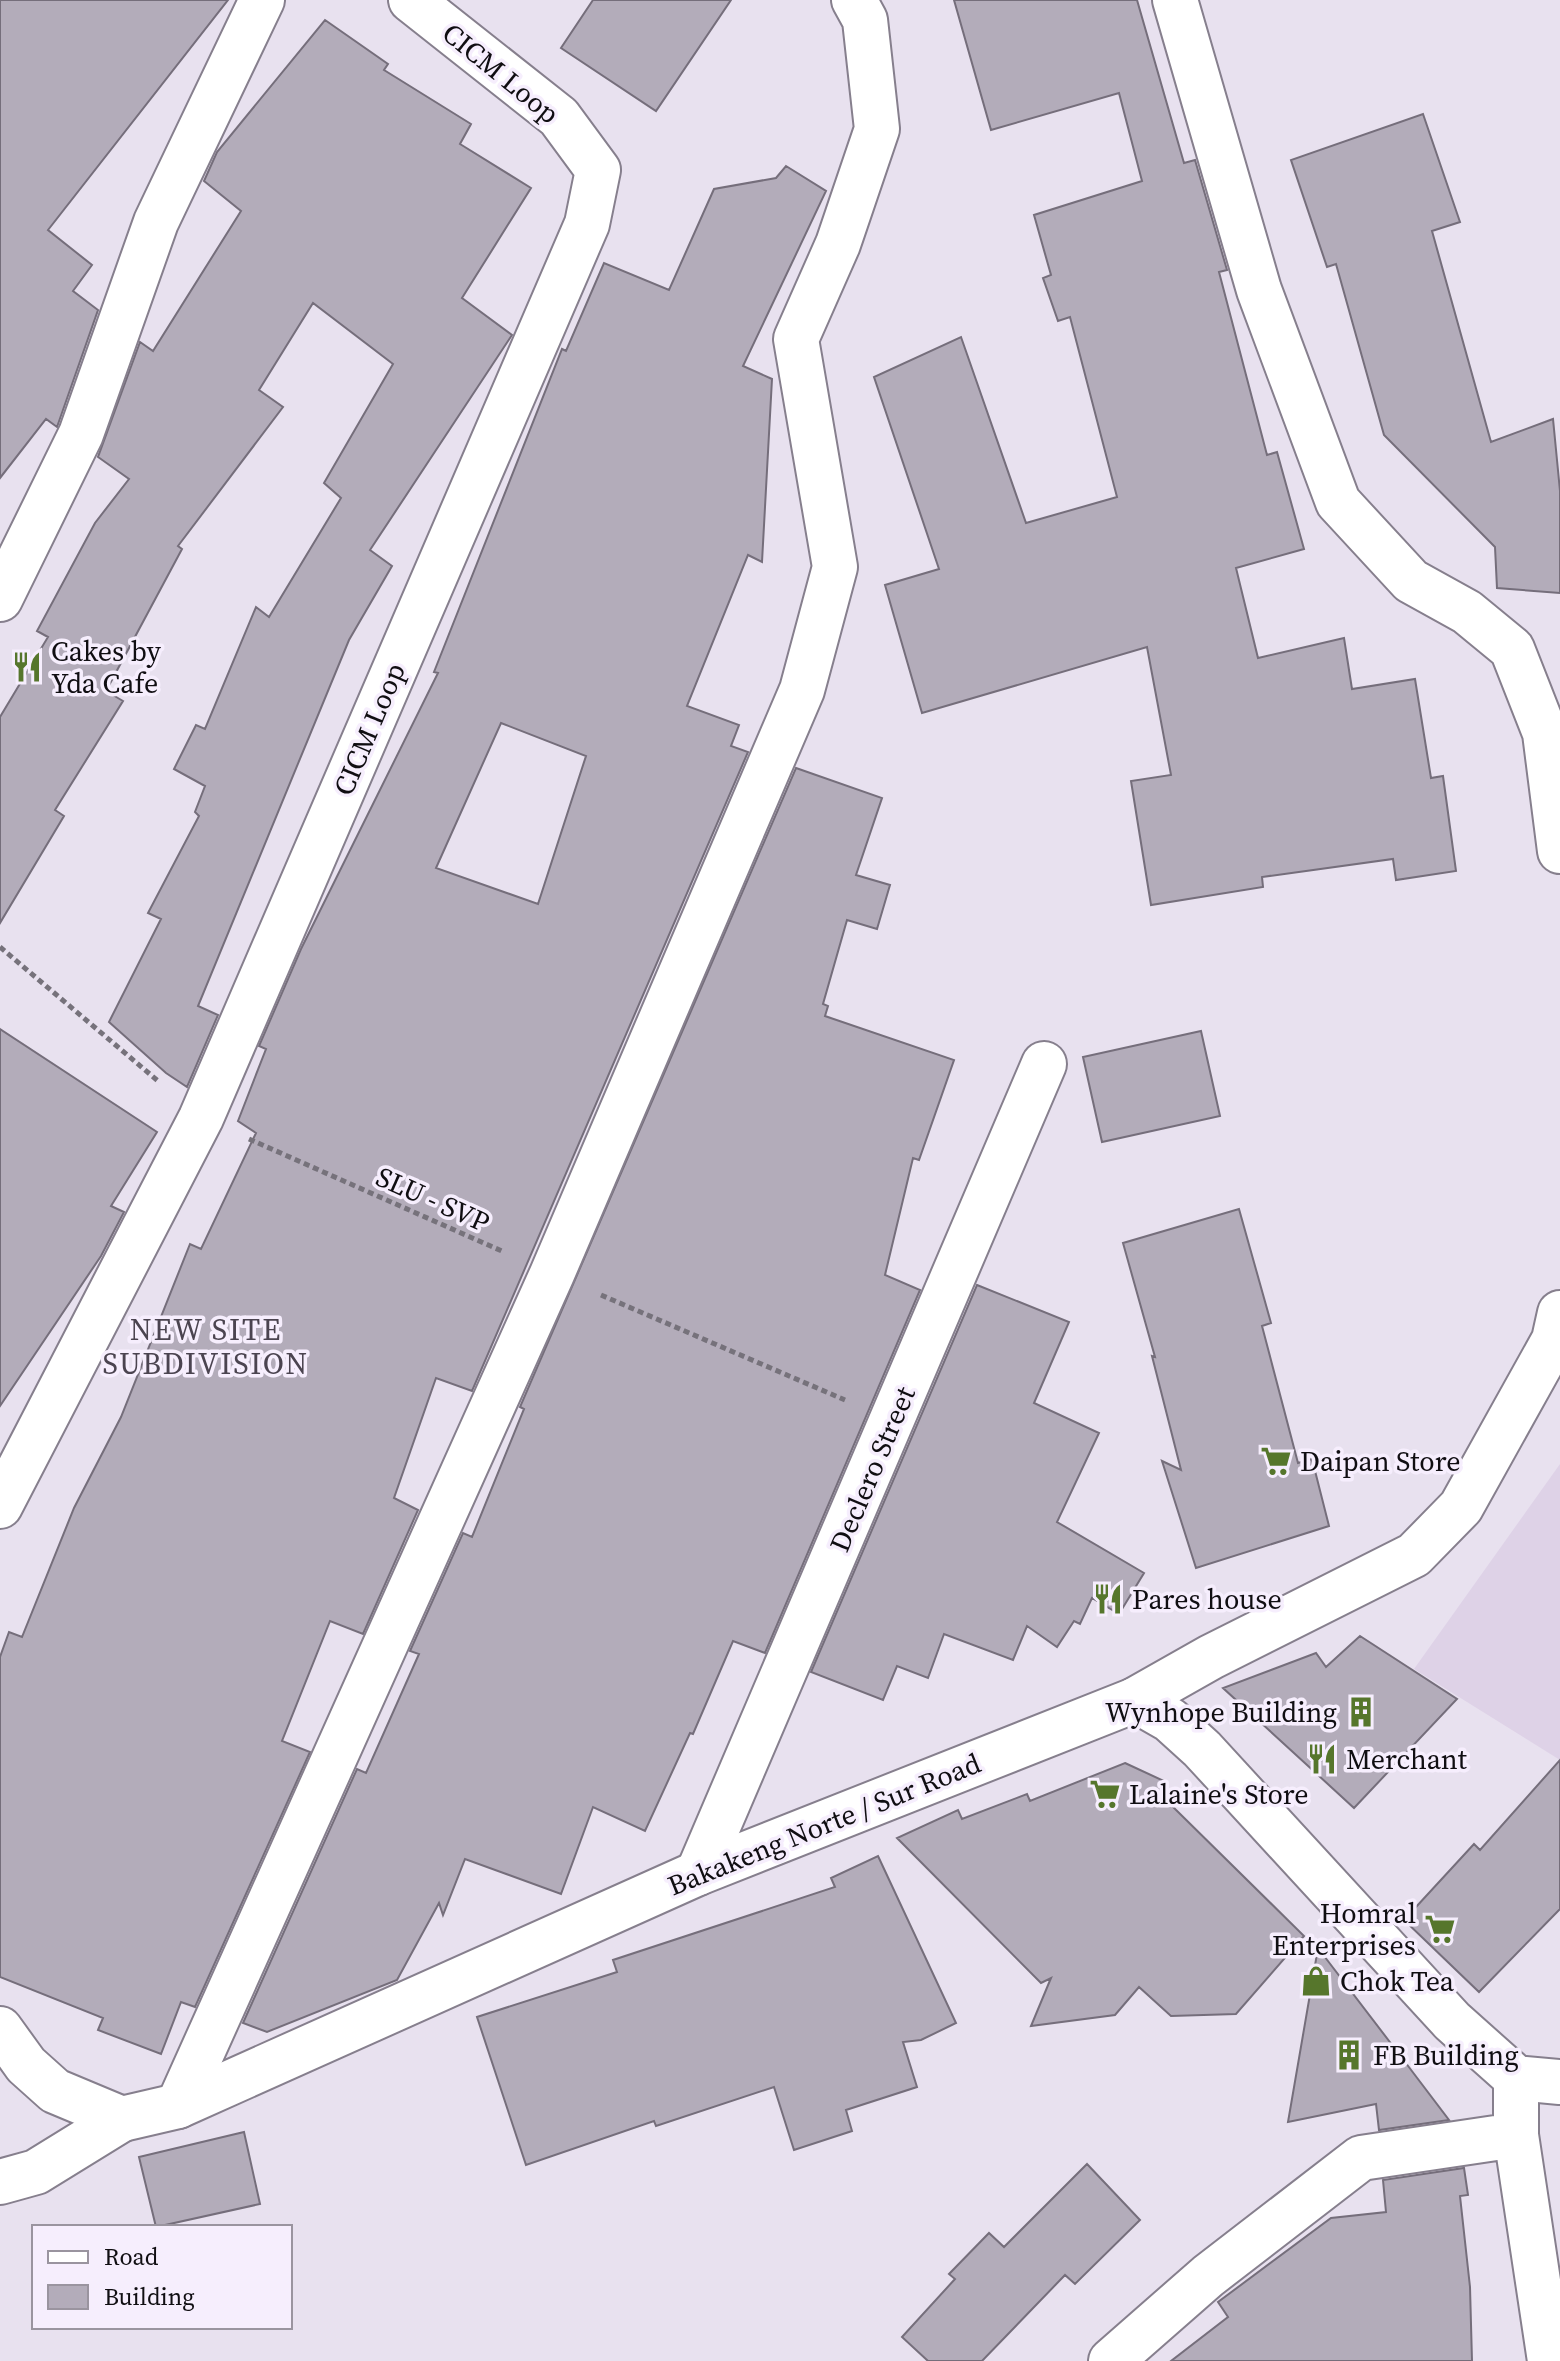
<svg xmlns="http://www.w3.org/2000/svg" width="1560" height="2361" font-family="'Source Serif 4',serif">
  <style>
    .built { fill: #ded2e7 }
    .building { fill: #b3acba; stroke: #756e7b; stroke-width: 2; fill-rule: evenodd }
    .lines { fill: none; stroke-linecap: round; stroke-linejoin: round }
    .street-casing { stroke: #867f8d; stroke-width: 48 }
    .secondary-casing { stroke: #867f8d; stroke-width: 48 }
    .path { stroke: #76727b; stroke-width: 5; stroke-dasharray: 6 4; stroke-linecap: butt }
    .street { stroke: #fff; stroke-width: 44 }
    .secondary { stroke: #fff; stroke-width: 44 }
    .labels { text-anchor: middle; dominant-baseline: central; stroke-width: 7; stroke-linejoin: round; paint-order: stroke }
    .street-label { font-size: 28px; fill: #100e12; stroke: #f6eefd }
    .poi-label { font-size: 28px; fill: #100e12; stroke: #f6eefd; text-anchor: start }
    .neighbourhood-label { font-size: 30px; letter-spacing: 2px; fill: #4b4450; stroke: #f6eefd }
  </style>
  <rect width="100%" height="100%" fill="#e8e1ef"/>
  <path class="built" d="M 1560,1464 L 1560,1760 L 1414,1669 Z"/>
  <path class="building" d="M 0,0 L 228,0 L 48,230 L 92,265 L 73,291 L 98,310 L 57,427 L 46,419 L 0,478 Z
    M 593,0 L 731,0 L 656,111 L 561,48 Z
    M 954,0 L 1137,0 L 1184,163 L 1195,160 L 1227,270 L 1219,272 L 1267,455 L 1277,452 L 1304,549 L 1236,568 L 1258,658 L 1344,638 L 1352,689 L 1415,679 L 1431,778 L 1443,776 L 1456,871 L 1396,880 L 1393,859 L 1262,877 L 1263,887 L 1151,905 L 1131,781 L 1171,775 L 1147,647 L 922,713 L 885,585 L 939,569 L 874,377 L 961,337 L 1026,523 L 1117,497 L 1070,317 L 1058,321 L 1043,278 L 1051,275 L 1034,215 L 1142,181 L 1119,93 L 991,130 Z
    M 325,20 L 388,64 L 384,70 L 471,124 L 460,144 L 531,188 L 462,298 L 512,335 L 370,550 L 392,566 L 349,640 L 198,1006 L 218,1015 L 187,1087 L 166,1073 L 109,1022 L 161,919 L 148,913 L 199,816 L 195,812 L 205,786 L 174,769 L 196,725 L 205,729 L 256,607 L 269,617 L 341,498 L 324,483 L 393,364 L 313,303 L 259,390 L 283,407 L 178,546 L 182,549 L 106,691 L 123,701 L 55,810 L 64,816 L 0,923 L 0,717 L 48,637 L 37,631 L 95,523 L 129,479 L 98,457 L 140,342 L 153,351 L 241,211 L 204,181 L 217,152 Z
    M 1423,114 L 1460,222 L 1432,231 L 1491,442 L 1553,419 L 1560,491 L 1560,593 L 1497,588 L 1495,547 L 1384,435 L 1336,264 L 1327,267 L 1291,160 Z
    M 786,166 L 826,191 L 743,366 L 772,379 L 762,562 L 748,555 L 687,706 L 739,725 L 731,746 L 748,752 L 472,1391 L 436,1378 L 394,1498 L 418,1510 L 363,1634 L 330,1621 L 282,1741 L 310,1752 L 195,2007 L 181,2002 L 161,2054 L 98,2030 L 103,2018 L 0,1977 L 0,1657 L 9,1632 L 22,1637 L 74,1508 L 121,1417 L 190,1244 L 201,1249 L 256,1133 L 238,1121 L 266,1049 L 259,1046 L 301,949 L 438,673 L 434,672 L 562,349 L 566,351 L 604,263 L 669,290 L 714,189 L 776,178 ZM 501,723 L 586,756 L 538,904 L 436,868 Z
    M 796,768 L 882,798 L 856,875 L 890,885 L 877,929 L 847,920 L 823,1004 L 828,1006 L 825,1016 L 954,1060 L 919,1160 L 913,1158 L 885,1275 L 920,1290 L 765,1653 L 733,1641 L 693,1734 L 690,1733 L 645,1831 L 593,1807 L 561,1894 L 465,1859 L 443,1915 L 439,1903 L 397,1980 L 267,2032 L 243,2023 L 357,1769 L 366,1773 L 419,1654 L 410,1651 L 463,1533 L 472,1537 L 524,1409 L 520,1407 Z
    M 0,1029 L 157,1132 L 111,1206 L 124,1212 L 101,1256 L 0,1406 Z
    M 1201,1031 L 1220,1116 L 1102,1142 L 1083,1057 Z
    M 1239,1209 L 1271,1323 L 1262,1326 L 1298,1463 L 1312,1459 L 1329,1526 L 1196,1568 L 1162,1461 L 1181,1470 L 1152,1356 L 1155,1357 L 1123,1243 Z
    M 977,1285 L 1069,1322 L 1034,1403 L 1099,1433 L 1057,1522 L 1144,1573 L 1119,1614 L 1092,1598 L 1080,1624 L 1074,1621 L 1057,1647 L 1027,1626 L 1013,1660 L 944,1634 L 928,1678 L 897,1666 L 883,1700 L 811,1672 Z
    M 1360,1636 L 1457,1699 L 1354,1808 L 1223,1688 L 1316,1653 L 1326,1667 Z
    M 1560,1760 L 1560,1909 L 1479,1992 L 1404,1920 L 1474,1844 L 1480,1850 Z
    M 1125,1763 L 1166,1782 L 1169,1803 L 1304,1936 L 1236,2014 L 1171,2016 L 1139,1987 L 1115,2015 L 1031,2026 L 1051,1978 L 1041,1983 L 897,1838 L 958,1810 L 962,1819 L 1027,1794 L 1030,1801 Z
    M 878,1856 L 956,2023 L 921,2040 L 903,2042 L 917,2087 L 846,2110 L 852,2131 L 794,2150 L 774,2087 L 656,2126 L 654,2121 L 526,2165 L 477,2017 L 617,1972 L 613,1960 L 835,1887 L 831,1878 Z
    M 1318,1948 L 1399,2054 L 1449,2120 L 1379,2130 L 1376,2104 L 1288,2122 Z
    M 244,2132 L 260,2204 L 156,2227 L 139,2157 Z
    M 1087,2164 L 1140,2220 L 1075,2284 L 1065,2275 L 982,2361 L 928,2361 L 902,2337 L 955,2279 L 949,2274 L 989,2233 L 1004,2247 Z
    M 1464,2168 L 1468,2195 L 1460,2196 L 1470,2287 L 1472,2361 L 1171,2361 L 1228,2317 L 1218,2302 L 1331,2218 L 1386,2212 L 1383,2180 Z"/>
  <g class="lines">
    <g class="street-casing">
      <path id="street" d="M 1175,0 L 1259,290 L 1338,502 L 1411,581 L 1467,612 L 1512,649 L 1545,733 L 1560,851
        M 0,599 L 81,434 L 156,222 L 262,0
        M 0,1506 L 201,1118 L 587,224 L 598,170 L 559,117 L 411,0
        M 1135,1700 L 1211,1657 L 1414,1555 L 1461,1507 L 1554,1340 L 1560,1313
        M 698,1873 L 1044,1064
        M 1516,2078 L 1516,2135 L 1550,2361
        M 178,2106 L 552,1274 L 802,690 L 835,567 L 796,339 L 838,244 L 877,129 L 865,20 L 854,0
        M 0,2182 L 36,2172 L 122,2119
        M 1111,2361 L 1208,2276 L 1361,2158 L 1516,2135"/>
    </g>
    <g class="secondary-casing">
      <path id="secondary" d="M 0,2029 L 26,2065 L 55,2091 L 122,2119 L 178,2106 L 698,1873 L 1135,1700 L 1170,1720 L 1202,1749 L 1452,2021 L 1516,2078 L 1560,2082"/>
    </g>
    <path class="path" d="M 0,947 L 158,1081
      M 249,1139 L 504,1252
      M 601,1295 L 845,1400"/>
    <use href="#street" class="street"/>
    <use href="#secondary" class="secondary"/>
  </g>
  <defs>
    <g id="restaurant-bare" transform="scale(2.4)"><path d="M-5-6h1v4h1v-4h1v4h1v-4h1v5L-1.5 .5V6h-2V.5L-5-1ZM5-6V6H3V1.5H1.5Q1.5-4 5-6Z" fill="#56762c" stroke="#f6eefd" stroke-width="2.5" paint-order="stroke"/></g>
    <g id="supermarket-bare" transform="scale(2.4)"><path d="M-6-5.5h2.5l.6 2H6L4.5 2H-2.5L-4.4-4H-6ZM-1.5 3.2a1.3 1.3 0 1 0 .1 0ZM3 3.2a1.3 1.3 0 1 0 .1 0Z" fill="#56762c" stroke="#f6eefd" stroke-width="2.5" paint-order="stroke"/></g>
    <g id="building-bare" transform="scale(2.4)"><path d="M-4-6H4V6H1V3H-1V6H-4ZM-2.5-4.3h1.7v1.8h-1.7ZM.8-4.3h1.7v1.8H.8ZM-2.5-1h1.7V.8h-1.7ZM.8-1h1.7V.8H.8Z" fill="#56762c" stroke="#f6eefd" stroke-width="2.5" paint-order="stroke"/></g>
    <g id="shop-bare" transform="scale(2.4)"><path d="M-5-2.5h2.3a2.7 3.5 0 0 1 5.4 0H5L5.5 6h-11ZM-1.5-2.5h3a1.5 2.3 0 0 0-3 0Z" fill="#56762c" stroke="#f6eefd" stroke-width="2.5" paint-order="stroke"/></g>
  </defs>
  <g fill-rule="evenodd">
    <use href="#restaurant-bare" x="27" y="667"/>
    <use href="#supermarket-bare" x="1276" y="1461"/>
    <use href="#restaurant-bare" x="1108" y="1599"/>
    <use href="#building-bare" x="1361" y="1712"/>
    <use href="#restaurant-bare" x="1322" y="1759"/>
    <use href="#supermarket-bare" x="1105" y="1794"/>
    <use href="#supermarket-bare" x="1440" y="1929"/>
    <use href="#shop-bare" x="1316" y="1981"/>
    <use href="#building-bare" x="1349" y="2055"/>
  </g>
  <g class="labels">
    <g class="street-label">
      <text transform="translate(501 73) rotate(39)">CICM Loop</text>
      <text transform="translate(369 729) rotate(-67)">CICM Loop</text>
      <text transform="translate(433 1199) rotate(24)">SLU - SVP</text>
      <text transform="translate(872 1469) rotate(-67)">Declero Street</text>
      <text transform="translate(824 1824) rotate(-22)">Bakakeng Norte / Sur Road</text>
    </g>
    <g class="poi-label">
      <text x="51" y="651">Cakes by<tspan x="51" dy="32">Yda Cafe</tspan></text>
      <text x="1300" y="1461">Daipan Store</text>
      <text x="1132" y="1599">Pares house</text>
      <text x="1337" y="1712" text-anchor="end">Wynhope Building</text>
      <text x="1346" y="1759">Merchant</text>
      <text x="1129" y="1794">Lalaine's Store</text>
      <text x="1416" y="1913" text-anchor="end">Homral<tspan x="1416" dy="32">Enterprises</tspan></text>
      <text x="1340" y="1981">Chok Tea</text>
      <text x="1373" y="2055">FB Building</text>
    </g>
    <g class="neighbourhood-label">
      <text x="206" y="1329">NEW SITE<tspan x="206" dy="34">SUBDIVISION</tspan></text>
    </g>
  </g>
  <rect x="32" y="2225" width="260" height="104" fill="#f6eefd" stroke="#9a949f" stroke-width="2"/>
  <rect x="48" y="2251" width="40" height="12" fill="#ffffff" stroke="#9a949f" stroke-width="2"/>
  <text x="104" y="2265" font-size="24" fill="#100e12">Road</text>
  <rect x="48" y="2285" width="40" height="24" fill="#b3acba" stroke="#9a949f" stroke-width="2"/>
  <text x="104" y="2305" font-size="24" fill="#100e12">Building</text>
</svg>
